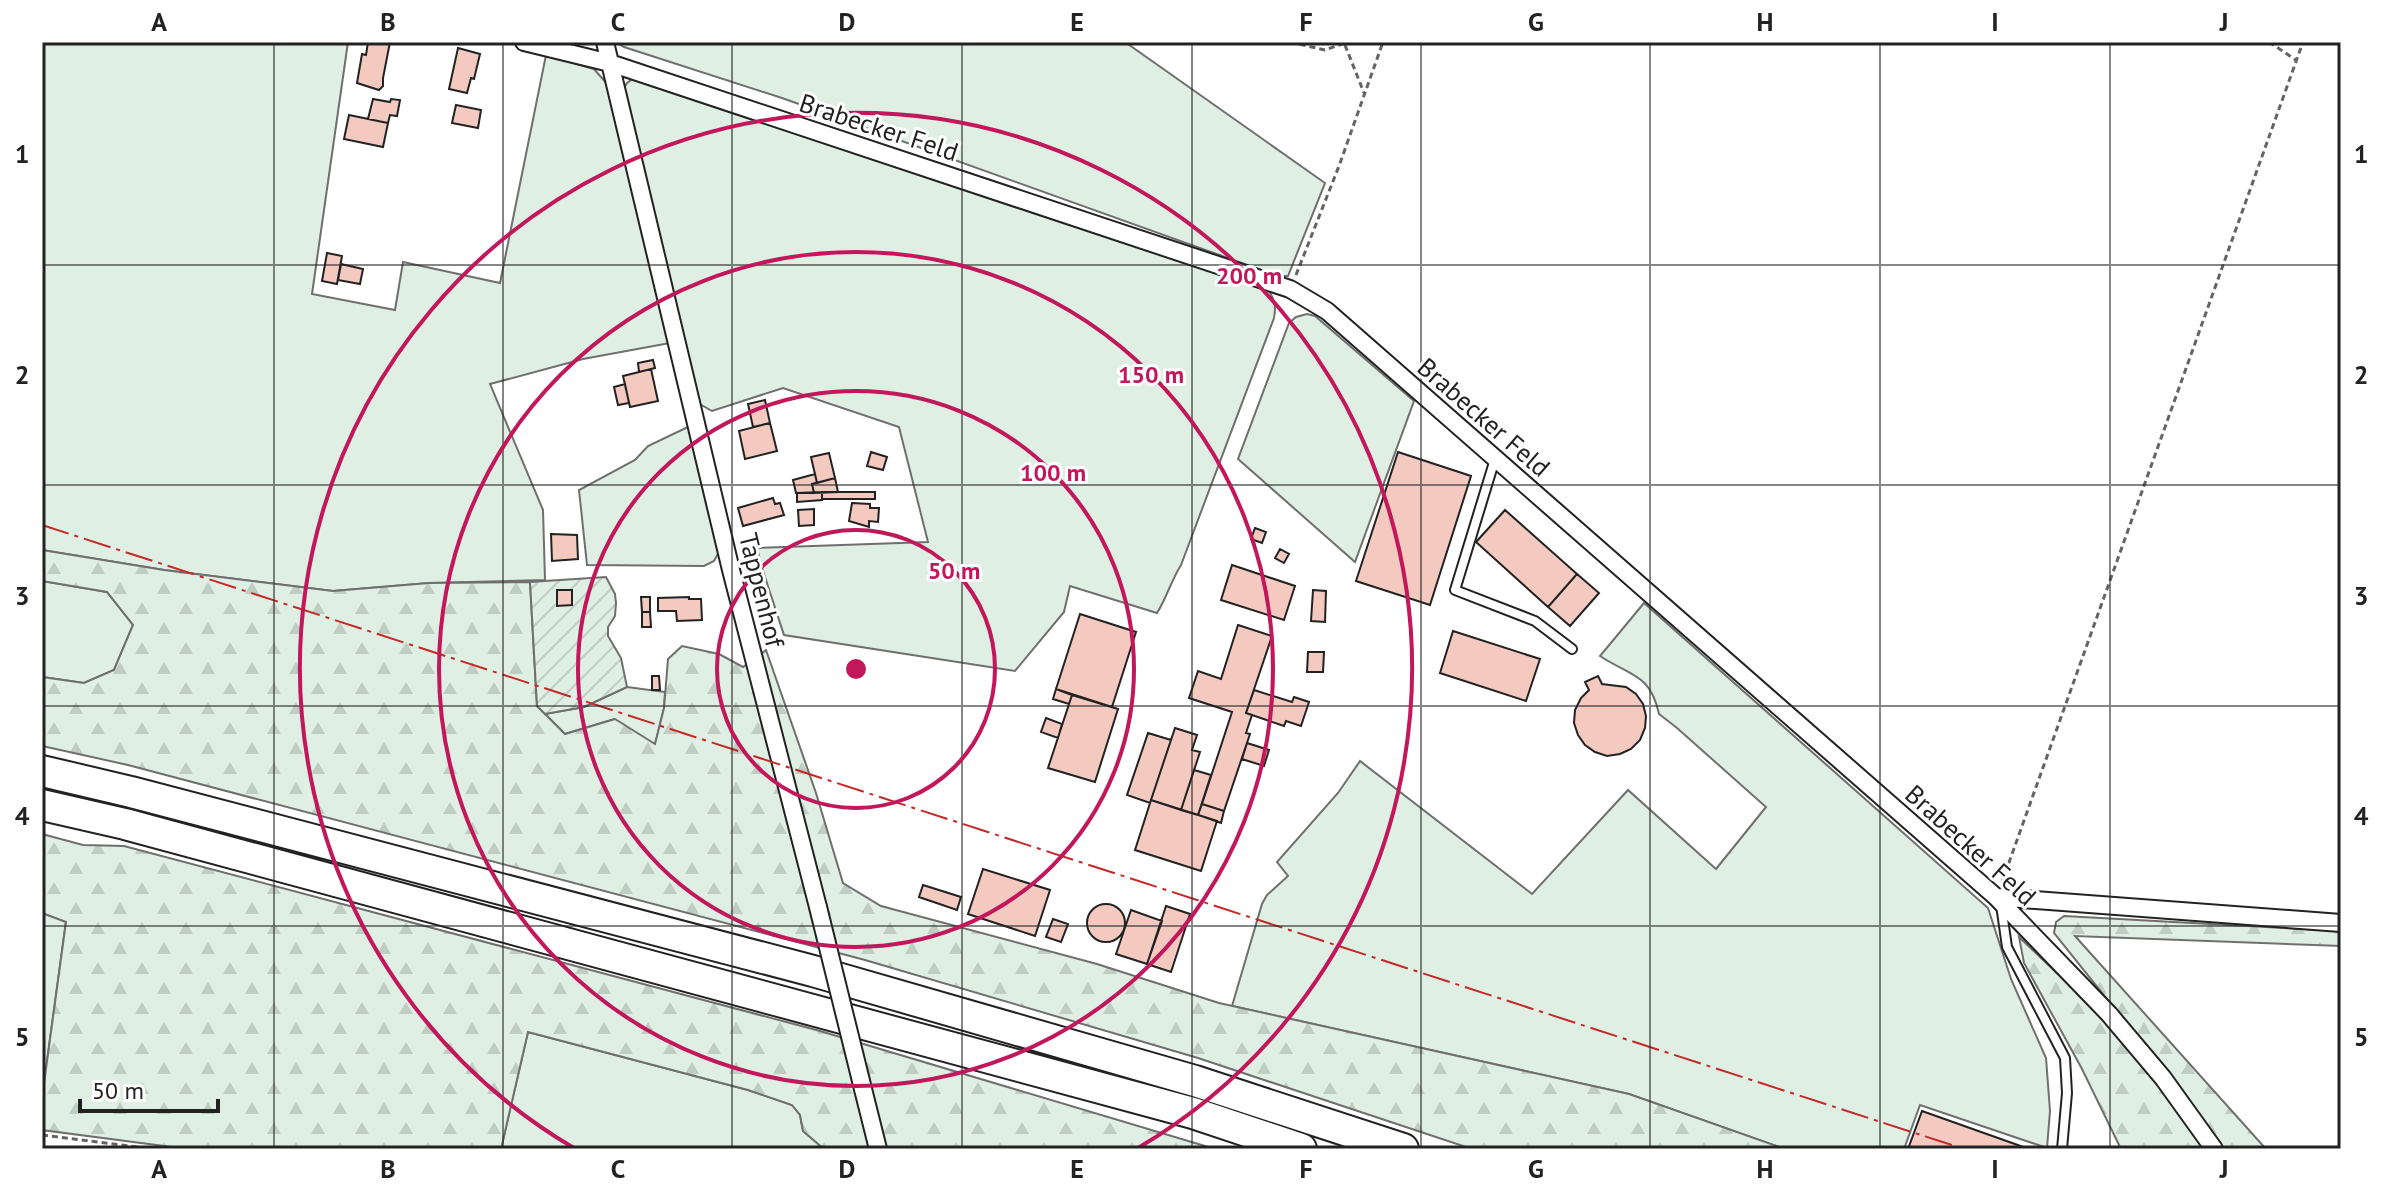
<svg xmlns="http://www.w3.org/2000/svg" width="2383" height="1191" font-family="'PT Sans',sans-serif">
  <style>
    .grass { fill: #e0efe3; stroke: #6f6f6f; stroke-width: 2 }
    .forest { fill: url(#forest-firs); stroke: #6f6f6f; stroke-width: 2 }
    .garden { fill: url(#garden-furrows); stroke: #6f6f6f; stroke-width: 2 }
    .building { fill: #f3c9c0; stroke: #222; stroke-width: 2 }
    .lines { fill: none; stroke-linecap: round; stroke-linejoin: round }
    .service-casing { stroke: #222; stroke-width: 12 }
    .minor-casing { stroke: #222; stroke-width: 20 }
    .motorway-casing { stroke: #222; stroke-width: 34 }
    .path { stroke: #646464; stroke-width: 3; stroke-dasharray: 6 4; stroke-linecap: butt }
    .service { stroke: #fff; stroke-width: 8 }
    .minor { stroke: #fff; stroke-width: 16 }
    .motorway { stroke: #fff; stroke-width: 30 }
    .minor-bridge-casing { stroke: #222; stroke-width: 20; stroke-linecap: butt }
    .minor-bridge { stroke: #fff; stroke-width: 16 }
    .power { stroke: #c62828; stroke-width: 2; stroke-dasharray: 28 6 4 6; stroke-linecap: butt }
    .grid { fill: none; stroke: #222; stroke-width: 2; stroke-opacity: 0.55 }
    .ring { fill: none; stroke: #c2185b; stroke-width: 4 }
    .labels { text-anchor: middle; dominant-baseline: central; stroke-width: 6; stroke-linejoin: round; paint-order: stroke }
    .street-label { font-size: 26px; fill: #222; stroke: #fff }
    .centre { fill: #c2185b; stroke: #fff; stroke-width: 4 }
    .ring-label { font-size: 24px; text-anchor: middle; font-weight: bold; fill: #c2185b; stroke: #fff; stroke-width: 6; stroke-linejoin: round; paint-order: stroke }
    .neatline { fill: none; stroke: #222; stroke-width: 3 }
    .grid-label { font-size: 26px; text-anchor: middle; font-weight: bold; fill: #222 }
  </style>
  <defs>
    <pattern id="forest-firs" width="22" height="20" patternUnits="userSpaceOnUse" patternTransform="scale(2)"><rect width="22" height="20" fill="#e0efe3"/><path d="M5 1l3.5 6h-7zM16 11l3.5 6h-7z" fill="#c0cdc2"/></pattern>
    <pattern id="garden-furrows" width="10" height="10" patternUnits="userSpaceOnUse" patternTransform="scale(2)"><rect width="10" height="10" fill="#e0efe3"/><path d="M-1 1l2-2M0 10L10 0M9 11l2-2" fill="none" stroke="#c0cdc2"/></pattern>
  </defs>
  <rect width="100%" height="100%" fill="#fff"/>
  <path class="grass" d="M 42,42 L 348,42 L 312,294 L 395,310 L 403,262 L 500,283 L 546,55 L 594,69 L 608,85 L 670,343 L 583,359 L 490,384 L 543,510 L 545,580 L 429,583 L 333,591 L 164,570 L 42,550 Z
    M 616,42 L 1125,42 L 1325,183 L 1288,276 L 1278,276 L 782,98 L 624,47 Z
    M 634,78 L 1269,291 C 1275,300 1276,307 1274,318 L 1181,565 C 1171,581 1167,597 1157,613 L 1070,586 L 1064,612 L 1015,671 L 784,635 L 763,571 L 757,548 L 928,542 L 899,427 L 783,388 L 712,411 L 698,403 L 624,88 L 627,83 Z
    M 1307,314 L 1315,316 L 1414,401 L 1355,562 L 1238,459 L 1289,323 L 1296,317 Z
    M 690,426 L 720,550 L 714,561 L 704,566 L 587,565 L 579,490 L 635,460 L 648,446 Z
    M 42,581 L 107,592 L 133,625 L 114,670 L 84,683 L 42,677 Z
    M 1644,603 L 1988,908 L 2011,979 L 2046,1058 L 2050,1111 L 2047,1148 L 1920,1105 L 1904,1149 L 1785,1149 L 1629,1094 L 1232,1006 L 1262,904 L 1267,895 L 1288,876 L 1277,862 L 1338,793 L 1360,761 L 1532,894 L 1628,790 L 1716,869 L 1766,807 L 1677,728 L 1659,714 C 1650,673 1630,676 1600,656 Z
    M 627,687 L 665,692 L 664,708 L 655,745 L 614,719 L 565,734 L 545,714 L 584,707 Z
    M 42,913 L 66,921 L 42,1098 Z
    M 528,1032 L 748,1090 L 792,1105 L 800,1115 L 803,1131 L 824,1149 L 501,1149 Z"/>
  <path class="forest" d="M 42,550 L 164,570 L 333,591 L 429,583 L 530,582 L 537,706 L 565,734 L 615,719 L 655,744 L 664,708 L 668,659 L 682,646 L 719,654 L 743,667 L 766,650 L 816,793 L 843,883 L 881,906 L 1097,964 L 1219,1003 L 1629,1094 L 1785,1149 L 1472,1149 L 1198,1058 L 865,960 L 128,765 L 42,746 L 42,677 L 84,683 L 114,670 L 133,625 L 107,592 L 42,581 Z
    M 42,834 L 83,845 L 124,846 L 820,1031 L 1215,1149 L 824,1149 L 803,1131 L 800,1115 L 792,1105 L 748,1090 L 528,1032 L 501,1149 L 187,1149 L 42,1130 L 42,1098 L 66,922 L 42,913 Z
    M 2064,916 L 2341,931 L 2341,946 L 2075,936 L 2266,1149 L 2220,1149 L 2115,1009 L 2054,933 L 2056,922 Z
    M 2019,937 L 2105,1019 L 2182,1116 L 2204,1149 L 2121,1149 L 2082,1069 L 2024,963 Z"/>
  <path class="garden" d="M 606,577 L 615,594 L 616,603 L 615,616 L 608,627 L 608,636 L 621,658 L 627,687 L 584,707 L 545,714 L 537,706 L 530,582 Z"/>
  <path class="building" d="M 368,42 L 390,42 L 383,78 L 383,86 L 379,90 L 357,83 L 362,54 L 366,55 Z
    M 458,48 L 480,54 L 474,79 L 471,78 L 467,93 L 449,89 Z
    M 373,99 L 390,102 L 391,99 L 400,100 L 397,116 L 390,115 L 388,123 L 368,119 Z
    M 456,105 L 481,110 L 478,128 L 452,123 Z
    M 349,115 L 388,123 L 383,147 L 344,139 Z
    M 327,253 L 342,256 L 337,284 L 322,281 Z
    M 341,264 L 363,269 L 360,284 L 338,280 Z
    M 653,360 L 655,368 L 639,372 L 638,363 Z
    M 651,369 L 658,401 L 630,407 L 623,376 Z
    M 625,384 L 629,403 L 618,405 L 614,387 Z
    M 765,400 L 770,423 L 753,427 L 748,404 Z
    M 770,423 L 777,451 L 745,459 L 739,431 Z
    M 871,452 L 887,457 L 883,470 L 867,466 Z
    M 1398,452 L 1471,476 L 1430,605 L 1356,581 Z
    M 829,453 L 835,478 L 817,483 L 811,457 Z
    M 815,474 L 817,483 L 812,484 L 814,493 L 796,493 L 793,480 Z
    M 835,478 L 838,492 L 814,493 L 812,484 Z
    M 822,492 L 822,500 L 797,502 L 797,493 Z
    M 822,492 L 875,492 L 875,499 L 822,499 Z
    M 773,498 L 775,504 L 780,503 L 784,515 L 743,526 L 738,508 Z
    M 852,503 L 870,504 L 870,508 L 879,508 L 878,522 L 869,521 L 869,527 L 849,521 Z
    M 814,509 L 814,525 L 799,526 L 798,510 Z
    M 1505,510 L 1577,574 L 1548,607 L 1476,542 Z
    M 1255,528 L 1266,532 L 1262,543 L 1251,539 Z
    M 551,534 L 577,535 L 578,559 L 552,561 Z
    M 1280,549 L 1289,554 L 1284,563 L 1275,558 Z
    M 1232,565 L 1295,586 L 1284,620 L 1221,600 Z
    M 1577,574 L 1599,593 L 1570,626 L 1548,607 Z
    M 557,590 L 572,590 L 572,605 L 557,606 Z
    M 1313,590 L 1326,591 L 1325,622 L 1311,621 Z
    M 641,597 L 650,597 L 650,612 L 642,612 Z
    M 689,597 L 689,599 L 701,599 L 702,620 L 677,621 L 676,611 L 658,611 L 658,598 Z
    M 642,612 L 650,612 L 651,627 L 642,627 Z
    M 1080,614 L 1136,632 L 1112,707 L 1056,689 Z
    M 1238,625 L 1272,636 L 1246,713 L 1252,715 L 1246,733 L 1250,734 L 1224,811 L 1202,804 L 1232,712 L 1189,698 L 1198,671 L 1221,679 Z
    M 1453,631 L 1540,659 L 1526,701 L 1440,673 Z
    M 1308,652 L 1324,652 L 1323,672 L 1307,672 Z
    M 652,676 L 659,676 L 660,690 L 652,690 Z
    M 1598,676 L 1602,684 L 1626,687 L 1636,694 L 1643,704 L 1646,716 L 1645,728 L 1640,740 L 1631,749 L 1620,754 L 1607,756 L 1595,752 L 1585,745 L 1578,735 L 1574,723 L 1575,710 L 1581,698 L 1589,690 L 1585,682 Z
    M 1056,689 L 1072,695 L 1069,704 L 1053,699 Z
    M 1254,690 L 1292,702 L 1294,697 L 1309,702 L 1301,726 L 1286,721 L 1284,726 L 1246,713 Z
    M 1072,695 L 1118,709 L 1095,782 L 1048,768 Z
    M 1046,718 L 1062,724 L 1058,738 L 1041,732 Z
    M 1175,728 L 1197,735 L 1192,750 L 1200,752 L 1181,810 L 1151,800 Z
    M 1148,733 L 1171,740 L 1150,803 L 1127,795 Z
    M 1247,743 L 1269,750 L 1264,766 L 1242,759 Z
    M 1194,770 L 1211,775 L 1198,815 L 1181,810 Z
    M 1151,800 L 1217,821 L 1201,871 L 1135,850 Z
    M 1202,804 L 1224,811 L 1221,823 L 1198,815 Z
    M 983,869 L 1050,890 L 1035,936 L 968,914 Z
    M 923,885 L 961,897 L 957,910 L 919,897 Z
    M1087 923a19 19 0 1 1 38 0a19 19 0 1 1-38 0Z
    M 1166,906 L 1190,914 L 1171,972 L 1147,964 Z
    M 1131,910 L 1162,921 L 1147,964 L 1116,954 Z
    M 1053,919 L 1068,924 L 1061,942 L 1046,937 Z
    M 1922,1111 L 2029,1149 L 1908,1149 Z"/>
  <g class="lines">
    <g class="service-casing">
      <path id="service" d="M 1495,459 L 1455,590 L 1535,621 L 1572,649
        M 2001,905 L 2007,947 L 2065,1058 L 2067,1093 L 2062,1149"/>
    </g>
    <g class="minor-casing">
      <path id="minor" d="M 524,42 L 610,63 L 1290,289 L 1327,311 L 1996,897 L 2109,1014 L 2163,1078 L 2214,1149
        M 605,42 L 731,570 L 818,907
        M 1996,897 L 2341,923
        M 863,1089 L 878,1149"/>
    </g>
    <g class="motorway-casing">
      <path id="motorway" d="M 42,771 L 131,792 L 813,971 L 1195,1081 L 1403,1149
        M 42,805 L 125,824 L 1193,1113 L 1301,1149"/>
    </g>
    <path class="path" d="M 1290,42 L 1325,50 L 1348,42
      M 2269,42 L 2296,60
      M 1345,45 L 1364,93
      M 1296,275 L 1339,166 L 1383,42
      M 2002,882 L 2303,42
      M 42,1135 L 154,1149"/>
    <use href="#service" class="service"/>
    <use href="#minor" class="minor"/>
    <use href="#motorway" class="motorway"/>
    <g class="minor-bridge-casing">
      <path id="minor-bridge" d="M 818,907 L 863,1089"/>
    </g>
    <use href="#minor-bridge" class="minor-bridge"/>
    <path class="power" d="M 42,525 L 1964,1149"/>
  </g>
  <path class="grid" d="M 274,42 L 274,1149M 503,42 L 503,1149M 732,42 L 732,1149M 962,42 L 962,1149M 1192,42 L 1192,1149M 1421,42 L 1421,1149M 1650,42 L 1650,1149M 1880,42 L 1880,1149M 2110,42 L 2110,1149M 42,265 L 2341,265M 42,485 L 2341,485M 42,706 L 2341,706M 42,926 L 2341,926"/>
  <g class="ring">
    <circle cx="856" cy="669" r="139"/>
    <circle cx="856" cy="669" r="278"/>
    <circle cx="856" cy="669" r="417"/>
    <path d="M574 1148A556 556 0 1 1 1138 1148"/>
  </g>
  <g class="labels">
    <g class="street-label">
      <text transform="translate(879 127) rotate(18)">Brabecker Feld</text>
      <text transform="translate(1484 417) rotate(41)">Brabecker Feld</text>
      <text transform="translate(762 590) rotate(76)">Tappenhof</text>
      <text transform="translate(1971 845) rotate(42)">Brabecker Feld</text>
    </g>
  </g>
  <circle cx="856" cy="669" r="12" class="centre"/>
  <g class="ring-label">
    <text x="1249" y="284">200 m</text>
    <text x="1151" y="383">150 m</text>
    <text x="1053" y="481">100 m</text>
    <text x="954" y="579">50 m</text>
  </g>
  <rect width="2383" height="1191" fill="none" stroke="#ffffff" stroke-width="88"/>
  <path d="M80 1099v12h138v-12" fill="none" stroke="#222222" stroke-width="4"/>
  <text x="92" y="1099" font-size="24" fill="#222222" stroke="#ffffff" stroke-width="6" paint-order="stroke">50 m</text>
  <rect x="44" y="44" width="2295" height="1103" class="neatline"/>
  <g class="grid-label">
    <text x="159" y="31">A</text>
    <text x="388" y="31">B</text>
    <text x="618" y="31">C</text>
    <text x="847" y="31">D</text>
    <text x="1077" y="31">E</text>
    <text x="1306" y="31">F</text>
    <text x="1536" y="31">G</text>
    <text x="1765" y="31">H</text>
    <text x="1995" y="31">I</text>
    <text x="2224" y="31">J</text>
    <text x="22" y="163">1</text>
    <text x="2361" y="163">1</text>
    <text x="22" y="384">2</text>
    <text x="2361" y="384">2</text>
    <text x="22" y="605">3</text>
    <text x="2361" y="605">3</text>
    <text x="22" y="825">4</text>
    <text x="2361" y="825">4</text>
    <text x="22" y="1046">5</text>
    <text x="2361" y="1046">5</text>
    <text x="159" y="1178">A</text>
    <text x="388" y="1178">B</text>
    <text x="618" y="1178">C</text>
    <text x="847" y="1178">D</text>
    <text x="1077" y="1178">E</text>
    <text x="1306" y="1178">F</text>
    <text x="1536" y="1178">G</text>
    <text x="1765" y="1178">H</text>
    <text x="1995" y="1178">I</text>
    <text x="2224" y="1178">J</text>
  </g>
</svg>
